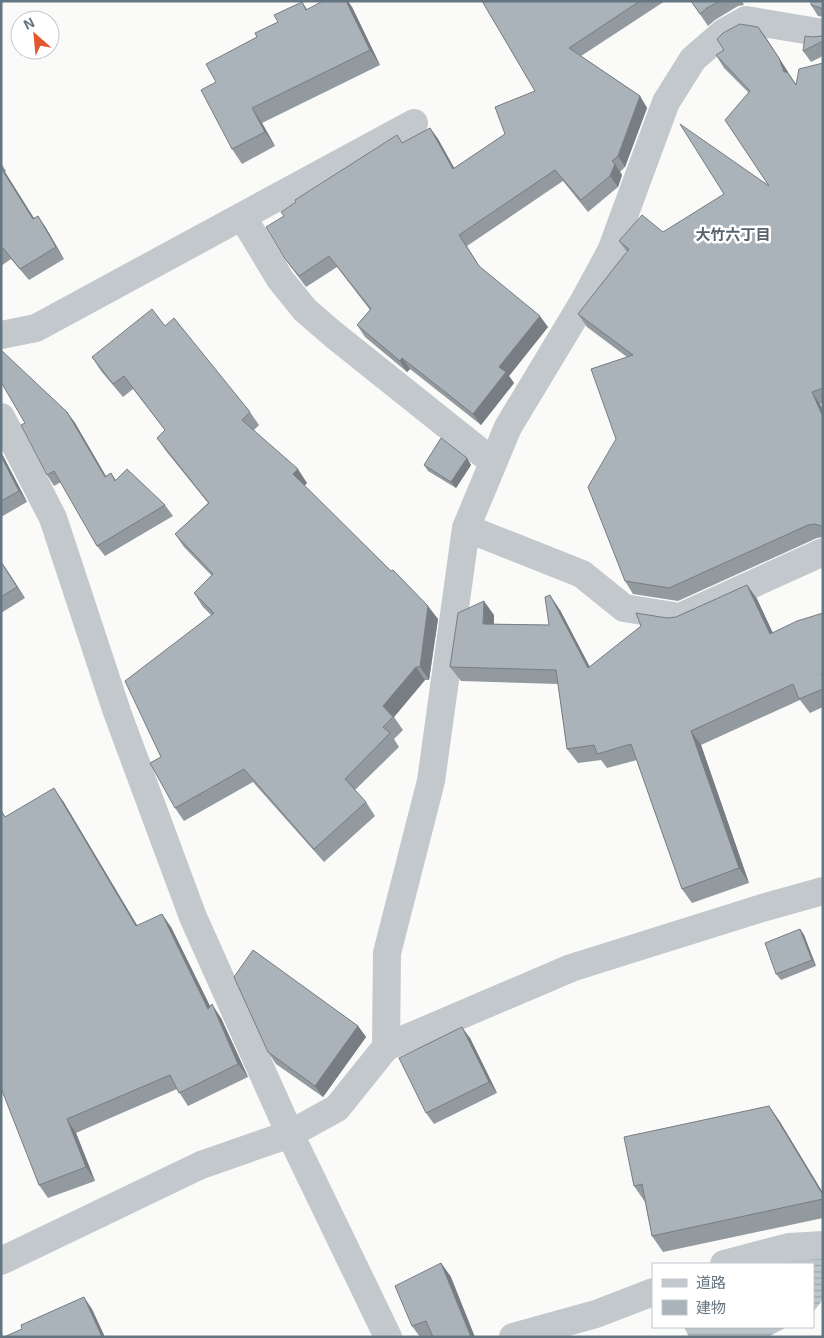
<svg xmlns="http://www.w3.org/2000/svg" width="824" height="1338" font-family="'Exo 2','Noto Sans JP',sans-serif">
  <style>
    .water { fill: url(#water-rules) }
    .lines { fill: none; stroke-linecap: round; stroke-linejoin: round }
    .minor { stroke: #c3c8cc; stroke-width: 28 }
    .wall { fill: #929a9f }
    .shaded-wall { fill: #777d82 }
    .building { fill: #aab3b9; stroke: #777d82 }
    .labels { text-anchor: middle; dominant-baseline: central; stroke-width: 5; stroke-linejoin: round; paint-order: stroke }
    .neighbourhood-label { font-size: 15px; font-weight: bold; fill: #57646e; stroke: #fff }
  </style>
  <defs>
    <pattern id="water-rules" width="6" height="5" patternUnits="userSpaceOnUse" patternTransform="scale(1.25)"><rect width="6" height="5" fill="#bbc7cb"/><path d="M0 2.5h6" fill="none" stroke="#9ca6aa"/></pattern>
  </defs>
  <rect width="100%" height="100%" fill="#fafaf8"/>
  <path class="water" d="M 823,1258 L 823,1297 L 821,1302 L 813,1312 L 813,1264 L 757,1264 L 762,1262 Z
    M 684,1327 L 787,1327 L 768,1337 L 689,1337 Z"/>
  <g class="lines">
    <path class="minor" d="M 242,216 L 280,279 L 305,310 L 334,335 L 493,462
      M 1,335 L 36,328 L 414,123
      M 1,417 L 53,518 L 117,712 L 193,917 L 290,1134 L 388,1337
      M 466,528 L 582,574 L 624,608 L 680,617 L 823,552
      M 386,1047 L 571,968 L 762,908 L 823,891
      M 1,1261 L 201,1165 L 290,1134 L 337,1108 L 386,1047 L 387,953 L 431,781 L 466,528 L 508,427 L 584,301 L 611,251 L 666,102 L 693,59 L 723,33 L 746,20 L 823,33
      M 724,1264 L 789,1247 L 823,1245
      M 513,1337 L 596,1314 L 653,1292"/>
  </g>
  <path class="wall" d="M 482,1 L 665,1 L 581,56 L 640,96 L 647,108 L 625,167 L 620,172 L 622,175 L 618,187 L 588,212 L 563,181 L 467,246 L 480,267 L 548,327 L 509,376 L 514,383 L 481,425 L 410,369 L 407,372 L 365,337 L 357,325 L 370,310 L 337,267 L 306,287 L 285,259 L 402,143 L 430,128 L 438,139 L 454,168 L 505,134 L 535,91 Z
    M 691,1 L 742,1 L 744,5 L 738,6 L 715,20 L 708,26 Z
    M 823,1 L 823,17 L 818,16 L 811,5 Z
    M 302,2 L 307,9 L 352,7 L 380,65 L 262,123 L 275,146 L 242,164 L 232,149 L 216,82 L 257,37 L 278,22 Z
    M 758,27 L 796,84 L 823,63 L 823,403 L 820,404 L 823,410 L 823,537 L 817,538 L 678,601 L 633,594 L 625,581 L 616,439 L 627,357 L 587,327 L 578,314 L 627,252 L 619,241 L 663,232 L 769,186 L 749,93 L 724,68 L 716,55 Z
    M 823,35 L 823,56 L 811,62 L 803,51 L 813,37 L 821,36 Z
    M 1,163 L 6,171 L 5,172 L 34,218 L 38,216 L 46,228 L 64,259 L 29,280 L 11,259 L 1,266 Z
    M 165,326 L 250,412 L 259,425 L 254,430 L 307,483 L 304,486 L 438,619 L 429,680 L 425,680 L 394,717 L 403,730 L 394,739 L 399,747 L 355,790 L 366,802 L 375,816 L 324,862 L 253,782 L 184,821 L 175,808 L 161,757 L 211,615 L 203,607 L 194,593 L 212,576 L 184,547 L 175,534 L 208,503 L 166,451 L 157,438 L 165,430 L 133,389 L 123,397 L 101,371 L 92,357 Z
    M 67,412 L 75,423 L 106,476 L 111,473 L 116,480 L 165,505 L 173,516 L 105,556 L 97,546 L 61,482 L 54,486 L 47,475 Z
    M 1,452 L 27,502 L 1,517 Z
    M 467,458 L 471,465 L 456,488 L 428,471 L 424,465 Z
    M 1,561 L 25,598 L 1,613 Z
    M 747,585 L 757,599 L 773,633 L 823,613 L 823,707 L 810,713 L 800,700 L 701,745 L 749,883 L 692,903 L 682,889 L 637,760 L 607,768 L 601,760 L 578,763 L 567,749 L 558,684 L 461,681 L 450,667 L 494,615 L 494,624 L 549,625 L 560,610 L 590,667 L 667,618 L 676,617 Z
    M 63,801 L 137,926 L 171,927 L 210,1007 L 221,1018 L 248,1077 L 188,1106 L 177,1089 L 76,1133 L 95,1181 L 48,1198 L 39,1185 L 6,816 Z
    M 800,929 L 804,935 L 816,966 L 781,980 L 776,974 Z
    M 358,1026 L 366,1037 L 323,1097 L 276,1064 L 268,1052 Z
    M 470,1038 L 497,1093 L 434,1124 L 426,1113 Z
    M 769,1106 L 780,1122 L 823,1193 L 823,1218 L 663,1252 L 652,1236 L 645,1202 L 634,1186 Z
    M 441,1263 L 451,1277 L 433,1336 L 420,1337 L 412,1326 Z"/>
  <path class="shaded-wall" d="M 346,1 L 348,1 L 352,7 L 380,65 L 370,50 Z
    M 758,27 L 767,39 L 788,72 L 784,72 Z
    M 640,96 L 647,108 L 625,167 L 618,156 Z
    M 252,108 L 262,123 L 275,146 L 265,132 Z
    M 430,128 L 438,139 L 461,180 L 453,169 Z
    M 615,164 L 622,175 L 618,187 L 610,176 Z
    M 1,167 L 5,172 L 41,230 L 33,219 Z
    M 38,216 L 46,228 L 64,259 L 56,247 Z
    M 540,316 L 548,327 L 509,376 L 514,383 L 481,425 L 473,414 L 499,367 Z
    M 402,358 L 410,369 L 407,372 L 400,361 Z
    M 812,392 L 820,404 L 823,410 L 823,417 Z
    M 67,412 L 75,423 L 112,487 L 105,477 Z
    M 1,452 L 27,502 L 19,491 L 1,456 Z
    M 467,458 L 471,465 L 456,488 L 451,482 Z
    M 298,469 L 307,483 L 302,488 L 293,474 Z
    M 1,561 L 25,598 L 17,587 Z
    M 747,585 L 757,599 L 780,649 L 770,634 Z
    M 550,595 L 560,610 L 598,683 L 588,668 Z
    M 484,601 L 494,615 L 493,638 L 483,624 Z
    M 428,606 L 438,619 L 429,680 L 420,667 Z
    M 416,667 L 425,680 L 394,717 L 383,706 Z
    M 691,731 L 701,745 L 749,883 L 739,868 Z
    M 54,788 L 63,801 L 146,940 L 136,926 Z
    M 162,914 L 171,927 L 218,1022 L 208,1009 Z
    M 800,929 L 804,935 L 816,966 L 812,960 Z
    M 212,1004 L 221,1018 L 248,1077 L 238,1064 Z
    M 358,1026 L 366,1037 L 323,1097 L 315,1086 Z
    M 462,1027 L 470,1038 L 497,1093 L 489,1082 Z
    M 769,1106 L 780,1122 L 823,1193 L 823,1195 Z
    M 67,1119 L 76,1133 L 95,1181 L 86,1167 Z
    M 441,1263 L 451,1277 L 475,1337 L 471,1337 Z
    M 84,1297 L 92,1309 L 105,1337 L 102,1337 Z"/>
  <path class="building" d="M 323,1 L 346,1 L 370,50 L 252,108 L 265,132 L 232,149 L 201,90 L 216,82 L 206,64 L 257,37 L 255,33 L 278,22 L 274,15 L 302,2 L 306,10 Z
    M 482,1 L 640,1 L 569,48 L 640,96 L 618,156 L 612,161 L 615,164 L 610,176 L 581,200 L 555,170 L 459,235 L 479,266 L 540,316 L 499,367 L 506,372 L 473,414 L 402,358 L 400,361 L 357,325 L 371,309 L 329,256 L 299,276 L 285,259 L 266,227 L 284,216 L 281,212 L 296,202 L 295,200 L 397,135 L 402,143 L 430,128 L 453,169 L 505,134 L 495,107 L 535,91 Z
    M 691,1 L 720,1 L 707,8 L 700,14 Z
    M 811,1 L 823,1 L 823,9 L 818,7 L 811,5 Z
    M 740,24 L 758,27 L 779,58 L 784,72 L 787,72 L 796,85 L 799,69 L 823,63 L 823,388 L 812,392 L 823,417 L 823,525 L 821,526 L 815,524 L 808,525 L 669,588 L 625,581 L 588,487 L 616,439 L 591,369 L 633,355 L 578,314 L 629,249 L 619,241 L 642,215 L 663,232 L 724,194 L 680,124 L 769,186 L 725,120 L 750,91 L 716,55 L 724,50 L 717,39 L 723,33 Z
    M 823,35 L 823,41 L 803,51 L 805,36 L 813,37 L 821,36 Z
    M 1,168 L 33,219 L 38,216 L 56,247 L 20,269 L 3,248 L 1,249 Z
    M 152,309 L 165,326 L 174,318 L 250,412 L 242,420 L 298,469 L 293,474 L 391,571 L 393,570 L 428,606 L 420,667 L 416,667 L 383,706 L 393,717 L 383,727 L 390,733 L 345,779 L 366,802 L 314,849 L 244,769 L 175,808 L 150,763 L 161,757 L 125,681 L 214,613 L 194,593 L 213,574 L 175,534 L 209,503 L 157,438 L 165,430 L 124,376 L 113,384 L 92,357 Z
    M 1,350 L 67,412 L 105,477 L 111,473 L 115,481 L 127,469 L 165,505 L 97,546 L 54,471 L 47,475 L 21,425 L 25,423 L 1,382 Z
    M 441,438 L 467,458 L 451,482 L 424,465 Z
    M 1,456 L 19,491 L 1,501 Z
    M 1,562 L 17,587 L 1,597 Z
    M 747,585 L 770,634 L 797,621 L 823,613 L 823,674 L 821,674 L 823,677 L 823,689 L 799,699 L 793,684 L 691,731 L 739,868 L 682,889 L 631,744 L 597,754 L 594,745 L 567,749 L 556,670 L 450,667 L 458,613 L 484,601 L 483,624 L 549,625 L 545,597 L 550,595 L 588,668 L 641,626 L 636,613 L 667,618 L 676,617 Z
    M 54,788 L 136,926 L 162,914 L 208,1009 L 212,1004 L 238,1064 L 179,1093 L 170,1075 L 67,1119 L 86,1167 L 39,1185 L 1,1088 L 1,810 L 5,817 Z
    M 800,929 L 812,960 L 776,974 L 765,943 Z
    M 253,950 L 358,1026 L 315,1086 L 268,1052 L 234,977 Z
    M 462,1027 L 489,1082 L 426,1113 L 399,1058 Z
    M 769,1106 L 823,1195 L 823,1199 L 652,1236 L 642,1184 L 634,1186 L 624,1137 Z
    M 441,1263 L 471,1337 L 433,1337 L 426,1321 L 412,1326 L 395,1286 Z
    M 84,1297 L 102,1337 L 4,1337 L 22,1329 L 21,1325 Z"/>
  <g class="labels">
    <g class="neighbourhood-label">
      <text x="733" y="234">大竹六丁目</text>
    </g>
  </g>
  <rect width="824" height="1338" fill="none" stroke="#657683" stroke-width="5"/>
  <rect x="652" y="1263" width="162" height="65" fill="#ffffff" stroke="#c1c8cd"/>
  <rect x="662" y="1279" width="25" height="8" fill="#c3c8cc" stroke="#c1c8cd"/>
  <text x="696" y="1288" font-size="15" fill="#657683">道路</text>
  <rect x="662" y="1300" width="25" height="15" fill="#aab3b9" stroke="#c1c8cd"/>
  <text x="696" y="1313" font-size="15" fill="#657683">建物</text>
  <g transform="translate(35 35) rotate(333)"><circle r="24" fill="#ffffff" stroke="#c1c8cd"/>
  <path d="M0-4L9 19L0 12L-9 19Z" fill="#e4572e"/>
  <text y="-8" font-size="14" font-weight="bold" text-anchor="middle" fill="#657683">N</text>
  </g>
</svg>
